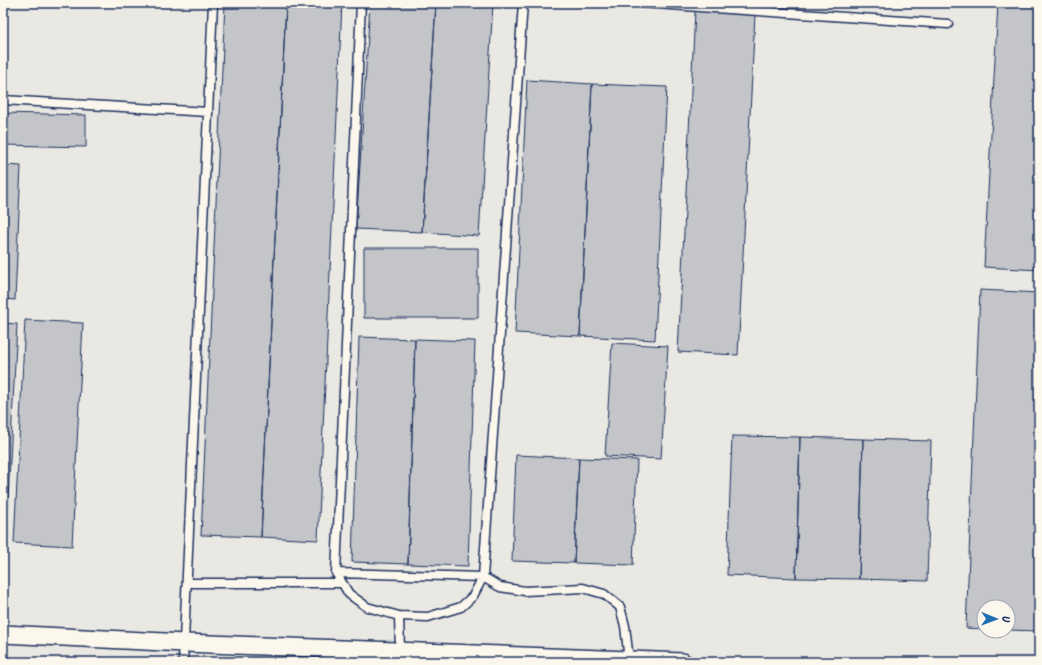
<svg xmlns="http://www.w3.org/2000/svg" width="1042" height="665" font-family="Kalam,sans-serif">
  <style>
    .built { fill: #eae8e2; fill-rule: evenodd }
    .building { fill: #c3c5c9; stroke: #1b2f5e }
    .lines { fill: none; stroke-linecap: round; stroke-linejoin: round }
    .service-casing { stroke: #1b2f5e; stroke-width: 11 }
    .minor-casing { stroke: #1b2f5e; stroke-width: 20 }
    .service { stroke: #fbf7ec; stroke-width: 8 }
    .minor { stroke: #fbf7ec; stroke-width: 17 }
  </style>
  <rect width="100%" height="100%" fill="#fbf7ec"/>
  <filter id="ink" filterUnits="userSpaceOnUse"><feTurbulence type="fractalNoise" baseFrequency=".025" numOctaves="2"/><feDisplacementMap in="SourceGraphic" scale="8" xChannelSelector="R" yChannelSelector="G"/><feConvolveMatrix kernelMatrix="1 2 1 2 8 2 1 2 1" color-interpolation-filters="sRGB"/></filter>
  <g filter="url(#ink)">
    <path class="built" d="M 3,3 L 1039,3 L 1039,662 L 3,662 ZM 984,607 L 1008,607 L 1008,631 L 984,631 Z"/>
    <path class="building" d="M 225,3 L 286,3 L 261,537 L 201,535 Z
      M 286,3 L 342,3 L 318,540 L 261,537 Z
      M 370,3 L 436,3 L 422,232 L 356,229 Z
      M 436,3 L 493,3 L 479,236 L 422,232 Z
      M 998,3 L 1039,5 L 1039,270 L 984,267 Z
      M 695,11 L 755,14 L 738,355 L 678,352 Z
      M 527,80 L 592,84 L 580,336 L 515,333 Z
      M 592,84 L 667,87 L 655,340 L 580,336 Z
      M 3,113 L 86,115 L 86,147 L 3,145 Z
      M 3,165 L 21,166 L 15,300 L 3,299 Z
      M 364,248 L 478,248 L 478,318 L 364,318 Z
      M 980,290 L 1039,293 L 1039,631 L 1008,630 L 1008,607 L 984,607 L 984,629 L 966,628 Z
      M 25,320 L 83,323 L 72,546 L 14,543 Z
      M 3,323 L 17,324 L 5,558 L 3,558 Z
      M 359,337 L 415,339 L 408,564 L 352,562 Z
      M 415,339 L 475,341 L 468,566 L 408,564 Z
      M 612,343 L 668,346 L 661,459 L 605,456 Z
      M 732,436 L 800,437 L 796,578 L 727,575 Z
      M 800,437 L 863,439 L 859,579 L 796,578 Z
      M 863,439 L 931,441 L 927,581 L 859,579 Z
      M 516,455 L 579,458 L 574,563 L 512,561 Z
      M 579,458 L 637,460 L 633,565 L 574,563 Z"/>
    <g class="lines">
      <g class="service-casing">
        <path id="service" d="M 361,3 L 336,573 L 349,594 L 367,607 L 399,616 L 428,617 L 461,607 L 473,596 L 483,577 L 523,3
          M 641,3 L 948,24
          M 3,100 L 208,112
          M 336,573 L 483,577 L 500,587 L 525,591 L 583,588 L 604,594 L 620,607 L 625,626 L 629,660
          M 188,583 L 342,583
          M 399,616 L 400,651
          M 345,649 L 346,662
          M 183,662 L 213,3"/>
      </g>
      <g class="minor-casing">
        <path id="minor" d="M 3,634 L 185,643 L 683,662"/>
      </g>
      <use href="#service" class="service"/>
      <use href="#minor" class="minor"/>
    </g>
  </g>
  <rect width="1042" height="665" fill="none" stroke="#fbf7ec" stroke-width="16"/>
  <rect x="8" y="8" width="1026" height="649" fill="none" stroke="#1b2f5e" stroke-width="1.5" filter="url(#ink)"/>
  <g transform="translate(996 619) rotate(91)"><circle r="19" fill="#fbf7ec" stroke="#a1a7b3"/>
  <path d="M0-3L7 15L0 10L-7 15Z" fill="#1f6fb2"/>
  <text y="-6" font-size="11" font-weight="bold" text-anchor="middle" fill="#1b2f5e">U</text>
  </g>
</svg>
